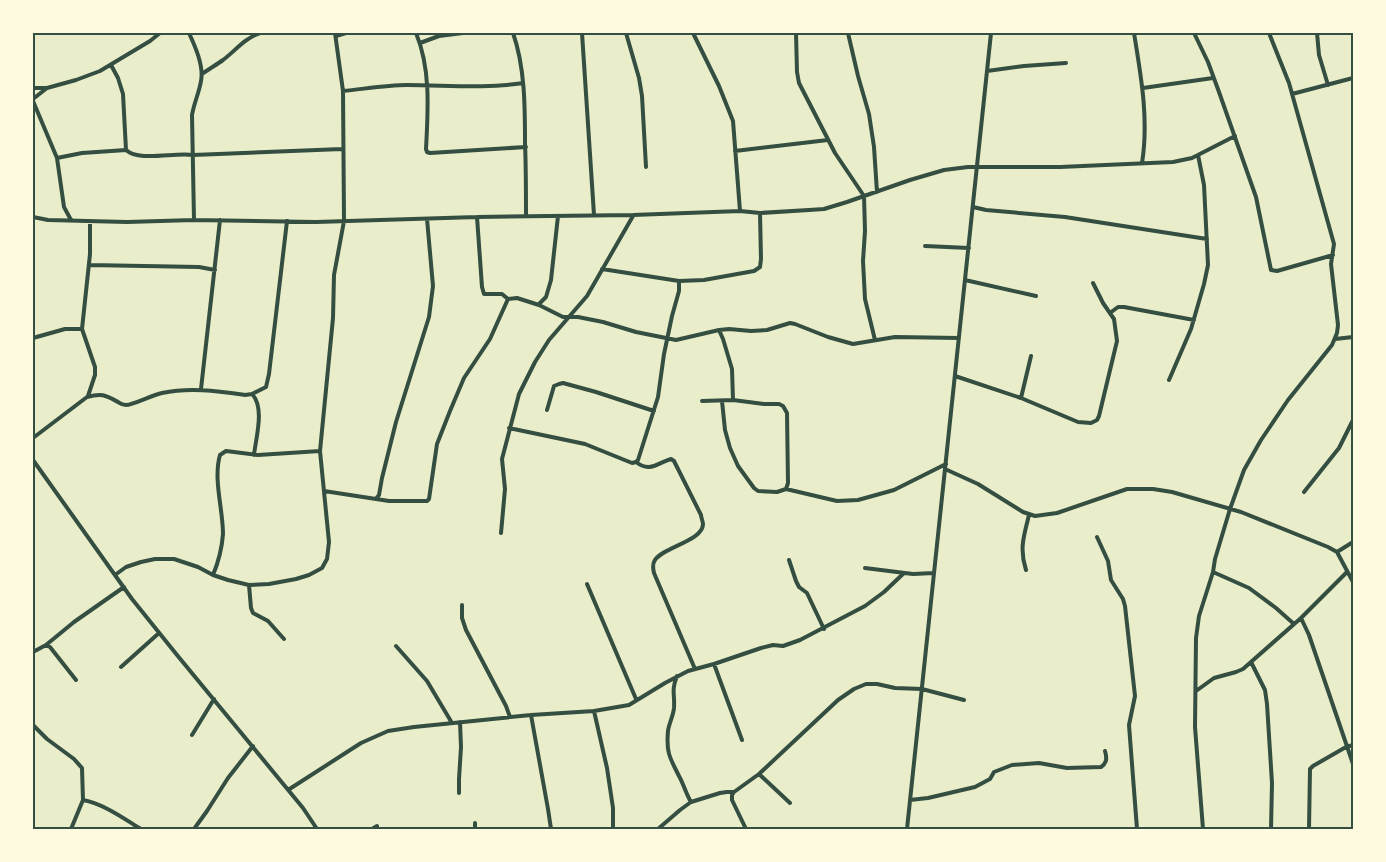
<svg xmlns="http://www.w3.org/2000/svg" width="1386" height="862" font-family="Jost,sans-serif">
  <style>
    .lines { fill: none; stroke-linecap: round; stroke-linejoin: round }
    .minor { stroke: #344e41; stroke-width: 4 }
    .neatline { fill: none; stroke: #344e41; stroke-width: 2 }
  </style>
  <rect width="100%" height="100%" fill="#e9edc9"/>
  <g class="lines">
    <path class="minor" d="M 189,33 C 195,46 204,66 201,81 C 199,93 194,103 192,115 L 194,220
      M 416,33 C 431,69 428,111 426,149 L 427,152 L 430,153 L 526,147
      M 513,33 C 525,67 525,107 525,143 C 526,167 526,192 526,216
      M 582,33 L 594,215
      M 626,33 L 639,78 L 642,96 L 646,167
      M 693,33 L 719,86 L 733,121 L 740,211
      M 796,33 L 797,72 L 799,83 L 835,153 L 864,196 L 865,231 L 863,261 L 865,299 L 875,340
      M 848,33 L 858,76 L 869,114 L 874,147 L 877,192
      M 1134,33 C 1141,76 1149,120 1142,163
      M 1194,33 L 1208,62 L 1219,92 L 1256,197 L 1271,270 L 1277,271 L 1333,255
      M 1317,33 L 1319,55 L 1328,85
      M 336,36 L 346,33
      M 420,43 L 439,36 L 463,33
      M 111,65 L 118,78 L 123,94 L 126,150
      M 987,71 L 1024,66 L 1066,63
      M 202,74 C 209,69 216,65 223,60 C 235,51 245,38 260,33
      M 33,88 L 47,88 L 76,80 L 100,71 L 150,41 L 160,33
      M 1143,88 L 1213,78
      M 343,91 C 364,89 386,85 407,85 C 446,85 484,89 523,83
      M 1292,94 L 1353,78
      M 33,99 L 47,88
      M 33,101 L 57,158 L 64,207 L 71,220
      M 735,151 L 828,140
      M 57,158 L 82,153 L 126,150 C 139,162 175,152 193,155 L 342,149
      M 973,207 L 986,210 L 1065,217 L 1207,239
      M 33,217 L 48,220 L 127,222 L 194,220 L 316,222 L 477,217 L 633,215 L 740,211 L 760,213 L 809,210 L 824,209 L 847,202 L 910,180 L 944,170 L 968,167 L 1060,167 L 1173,162 L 1192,158 L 1235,136
      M 477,217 L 482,287 L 484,294 L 502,294 L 508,299 L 517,298 L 539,305 L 563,317 L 578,317 L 603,322 L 636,332 L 676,340 L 719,330 L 729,329 L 751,331 L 767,330 L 790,323 L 795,324 L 828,337 L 853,344 L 895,337 L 959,338
      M 925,246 L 969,248
      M 89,265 L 199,267 L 215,270
      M 602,269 L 679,281 L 704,280 L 754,271 L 760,267 L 761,259 L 760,213
      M 965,280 L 1036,296
      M 539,304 L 546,297 L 551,280 L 558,216
      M 1110,313 L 1118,307 L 1124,307 L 1194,320
      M 719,330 L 723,339 L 732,369 L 733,400
      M 33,338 L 65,329 L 82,329
      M 1335,339 L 1353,337
      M 955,376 L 1021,398 L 1078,422 L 1091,423 L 1097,420 L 1099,416 L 1117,341 L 1114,319 L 1103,303 L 1093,283
      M 1169,380 L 1191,329 L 1204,284 L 1208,265 L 1204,185 L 1198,155
      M 201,389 L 220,220
      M 252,394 C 265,408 256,437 254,455
      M 88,396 L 95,375 L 95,367 L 82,329 L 90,254 L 90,221
      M 1021,398 L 1031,356
      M 702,401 L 733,400 L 764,404 L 779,404 L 783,406 L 787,413 L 788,483 L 786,489
      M 722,401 L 725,430 L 730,448 L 738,466 L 754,488 L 758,491 L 777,492 L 786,489 L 837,501 L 858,500 L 894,490 L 946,464
      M 547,410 L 554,386 L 559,384 L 563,383 L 596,392 L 654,411
      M 509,428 L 585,444 L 632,463 L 636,462 C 650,473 657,463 671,459 L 674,461 L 701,515 C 701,517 703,522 703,524 C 703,541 663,547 655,560 C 652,564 653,569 654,573 L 695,669
      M 33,438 L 87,397 C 102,393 105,395 118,402 C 121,404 122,405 126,405 C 133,405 152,395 162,393 C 190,387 217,391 245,395 L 252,394 L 266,387 L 269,374 L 287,221
      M 33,460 L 132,599 L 177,655 L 303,808 L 317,829
      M 636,462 L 638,460 L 658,397 L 664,354 L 672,316 L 679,291 L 679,281
      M 945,469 L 978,484 L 1023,512 L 1035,516 L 1057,513 L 1127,489 L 1153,489 L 1172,492 L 1241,512 L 1328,547 L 1337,552 L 1353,582
      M 324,491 L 389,501 L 427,501 L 429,499 L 437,444 L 450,411 L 464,378 L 490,339 L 508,299
      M 1304,492 L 1339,448 L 1353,420
      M 376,499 L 379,495 L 382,478 L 396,422 L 429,317 L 433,286 L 427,219
      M 501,533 L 505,489 L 502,459 L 519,394 L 535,362 L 549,340 L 587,296 L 633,216
      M 1097,537 L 1108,561 L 1111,580 L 1123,599 L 1125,606 L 1135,696 L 1129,725 L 1137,829
      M 1337,552 L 1353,542
      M 789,560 L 796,581 L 799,587 L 807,593 L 824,629
      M 865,568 L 913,574 L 934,573
      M 1026,570 C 1019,549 1024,535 1029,515
      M 1213,572 L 1249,588 L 1276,608 L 1294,624
      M 115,575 L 126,567 L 141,562 L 155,559 L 174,559 L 198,567 L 213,575 L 228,580 L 249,585 L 269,584 L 296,579 L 309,575 L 322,568 L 327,559 L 329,542 L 320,451 L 333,318 L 334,275 L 344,221 L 343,91 L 335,33
      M 213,575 C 218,563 222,547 223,534 C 223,509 213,479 220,455 L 226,451 L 258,455 L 320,451
      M 587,584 L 636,699
      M 249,585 L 251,608 L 253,613 L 268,621 L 284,639
      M 462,605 L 462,618 L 466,630 L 506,706 L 510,717
      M 1301,618 L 1309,635 L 1353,764
      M 46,645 L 74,622 L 124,587
      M 396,646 L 427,681 L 452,723
      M 33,652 L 46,645 L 50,647 L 76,680
      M 1251,662 L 1265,690 L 1267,704 L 1272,783 L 1271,829
      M 714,664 L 742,740
      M 121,667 L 159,633
      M 677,676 C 671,691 675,694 674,708 C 673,717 669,723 668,731 C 666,753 670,758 679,776 C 684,785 686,794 691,802
      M 1196,691 L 1214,678 L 1236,672 L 1243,669 L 1301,618 L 1347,572
      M 594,711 L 607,768 L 613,808 L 613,829
      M 531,715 L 548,809 L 551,829
      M 33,725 L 47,739 L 74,759 L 82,768 L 83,800 L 71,829
      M 192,735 L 214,699
      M 759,774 L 790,803
      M 288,790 L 361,743 L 388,731 L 414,727 L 531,715 L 594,711 L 629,705 L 665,683 L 688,671 L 714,664 L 761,648 L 773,645 L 783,646 L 800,640 L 865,606 L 884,592 L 904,573
      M 734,792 L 732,795 L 732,800 L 746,829
      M 459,793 L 459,779 L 461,747 L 460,722
      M 83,800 C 104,804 123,818 141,829
      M 910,800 L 928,798 L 975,787 L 990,779 L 994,772 L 1012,765 L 1039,763 L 1067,768 L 1101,767 C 1107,763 1107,758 1105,751
      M 194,829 L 207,811 L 228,778 L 253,746
      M 372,829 L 377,826
      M 475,829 L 475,823
      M 658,829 L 680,810 L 691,802 L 720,793 L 727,792 L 734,792 L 759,774 L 838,700 L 854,689 L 866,684 L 877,684 L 895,688 L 922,689 L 964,700
      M 907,829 L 991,33
      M 1203,829 L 1195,727 L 1196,638 L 1199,616 L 1213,572 L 1215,559 L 1230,509 L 1244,470 L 1261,440 L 1288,400 L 1332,345 L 1337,333 L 1338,325 L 1331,264 L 1334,244 L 1289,83 L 1269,33
      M 1309,829 L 1310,769 L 1313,766 L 1346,747 L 1353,745"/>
  </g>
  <rect width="1386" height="862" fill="none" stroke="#fefae0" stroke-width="69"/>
  <rect x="34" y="34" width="1318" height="794" class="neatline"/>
</svg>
